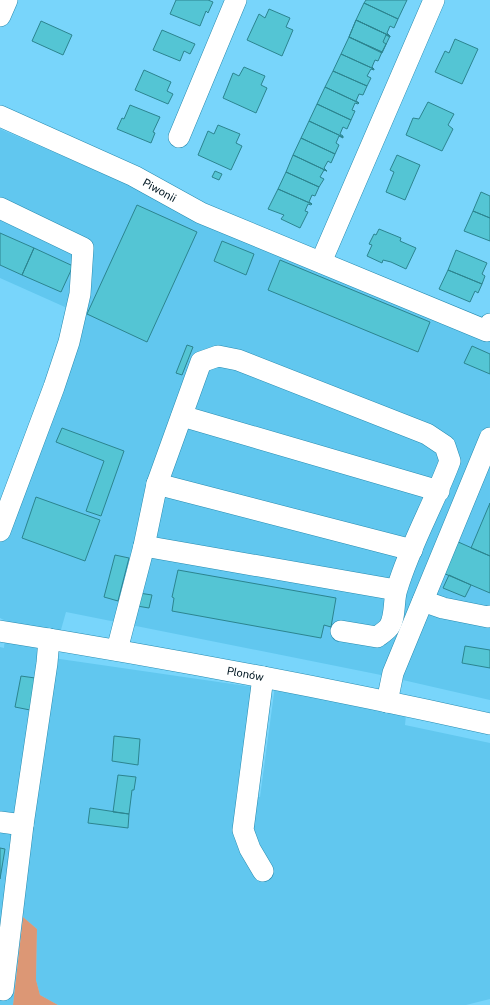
<svg xmlns="http://www.w3.org/2000/svg" width="490" height="1005" font-family="'Public Sans',sans-serif">
  <style>
    .built { fill: #61c7ef }
    .green { fill: #dc9775 }
    .building { fill: #54c5d4; stroke: #2c848f }
    .lines { fill: none; stroke-linecap: round; stroke-linejoin: round }
    .minor-casing { stroke: #278bb0; stroke-width: 22 }
    .minor { stroke: #fff; stroke-width: 21 }
    .labels { text-anchor: middle; dominant-baseline: central; stroke-width: 3.5; stroke-linejoin: round; paint-order: stroke }
    .street-label { font-size: 11px; fill: #001722; stroke: #78d5fb }
  </style>
  <rect width="100%" height="100%" fill="#78d5fb"/>
  <path class="built" d="M 0,129 L 490,341 L 490,700 L 381,675 L 66,612 L 53,658 L 253,687 L 236,796 L 260,797 L 275,686 L 406,715 L 405,725 L 490,743 L 490,999 L 466,1005 L 58,1005 L 40,995 L 36,980 L 37,929 L 23,917 L 13,1005 L 0,1005 L 0,647 L 4,648 L 6,621 L 0,618 L 0,542 L 85,316 L 0,278 Z"/>
  <path class="green" d="M 23,917 L 37,929 L 36,980 L 40,995 L 58,1005 L 13,1005 Z"/>
  <path class="building" d="M 176,0 L 208,0 L 213,2 L 208,13 L 206,11 L 200,26 L 170,14 Z
    M 366,0 L 407,0 L 398,19 L 364,3 Z
    M 364,3 L 398,19 L 394,28 L 390,26 L 387,33 L 390,36 L 356,20 Z
    M 269,9 L 290,18 L 286,27 L 293,30 L 282,56 L 247,40 L 259,14 L 265,18 Z
    M 356,20 L 390,36 L 382,53 L 349,37 Z
    M 356,20 L 390,36 L 390,37 L 386,35 L 383,42 L 386,44 L 382,52 L 349,37 Z
    M 41,21 L 72,35 L 63,55 L 32,41 Z
    M 162,30 L 195,44 L 190,54 L 184,51 L 180,61 L 153,50 Z
    M 349,37 L 382,52 L 378,61 L 375,60 L 372,67 L 374,69 L 341,54 Z
    M 455,39 L 478,49 L 462,84 L 435,72 L 445,51 L 449,53 Z
    M 341,54 L 374,69 L 374,70 L 371,69 L 367,76 L 371,78 L 367,86 L 333,71 Z
    M 244,67 L 265,76 L 261,85 L 267,88 L 256,113 L 223,98 L 233,73 L 239,76 Z
    M 144,70 L 171,82 L 167,91 L 173,94 L 168,104 L 135,90 Z
    M 333,71 L 367,86 L 363,95 L 359,94 L 356,101 L 359,103 L 325,87 Z
    M 325,87 L 359,103 L 358,104 L 355,103 L 352,110 L 355,111 L 351,120 L 317,104 Z
    M 428,102 L 454,114 L 448,125 L 453,129 L 442,151 L 406,135 L 413,118 L 419,119 Z
    M 317,104 L 351,120 L 347,129 L 343,127 L 340,134 L 343,136 L 343,137 L 309,121 Z
    M 130,105 L 160,117 L 153,132 L 155,133 L 151,143 L 117,129 L 122,118 L 124,119 Z
    M 309,121 L 343,137 L 343,138 L 339,136 L 336,143 L 339,145 L 335,154 L 301,138 Z
    M 218,125 L 240,134 L 236,143 L 242,146 L 231,170 L 198,155 L 208,131 L 214,134 Z
    M 301,138 L 335,154 L 331,163 L 328,161 L 324,168 L 327,171 L 293,155 Z
    M 293,155 L 327,171 L 324,170 L 320,177 L 324,179 L 319,187 L 286,172 Z
    M 397,155 L 420,165 L 405,200 L 386,192 L 394,172 L 390,170 Z
    M 215,171 L 222,174 L 219,180 L 212,177 Z
    M 286,172 L 319,187 L 315,196 L 312,195 L 309,202 L 312,204 L 278,189 Z
    M 278,189 L 312,204 L 311,205 L 308,204 L 305,211 L 308,212 L 300,228 L 281,219 L 284,215 L 268,209 Z
    M 481,192 L 490,196 L 490,218 L 473,211 Z
    M 137,205 L 197,232 L 147,342 L 87,314 Z
    M 473,211 L 490,218 L 490,241 L 464,231 Z
    M 379,229 L 401,238 L 400,241 L 416,248 L 406,269 L 391,262 L 383,260 L 382,263 L 367,256 L 372,245 L 369,244 L 374,234 L 376,235 Z
    M 0,233 L 34,248 L 22,275 L 0,265 Z
    M 222,241 L 254,254 L 246,275 L 214,261 Z
    M 34,248 L 73,266 L 61,292 L 22,275 Z
    M 456,250 L 487,263 L 482,274 L 485,276 L 482,284 L 448,270 Z
    M 280,260 L 430,322 L 418,352 L 268,290 Z
    M 448,270 L 482,284 L 478,293 L 475,291 L 470,302 L 439,289 Z
    M 187,345 L 193,347 L 182,375 L 176,373 Z
    M 472,346 L 490,354 L 490,374 L 464,363 Z
    M 62,428 L 124,451 L 101,516 L 86,511 L 104,461 L 56,442 Z
    M 36,497 L 100,520 L 85,561 L 22,538 Z
    M 490,503 L 490,556 L 471,548 Z
    M 456,541 L 490,556 L 490,593 L 443,573 Z
    M 115,555 L 129,558 L 118,601 L 104,597 Z
    M 178,570 L 336,598 L 331,627 L 324,625 L 321,638 L 172,611 L 174,598 L 172,597 Z
    M 449,575 L 471,585 L 465,597 L 443,588 Z
    M 139,593 L 152,595 L 149,608 L 137,606 Z
    M 465,646 L 490,650 L 490,668 L 462,663 Z
    M 21,676 L 35,678 L 30,710 L 15,707 Z
    M 114,736 L 140,739 L 138,765 L 112,761 Z
    M 118,775 L 136,777 L 134,790 L 132,790 L 129,814 L 113,812 Z
    M 90,808 L 129,814 L 128,828 L 88,823 Z
    M 0,848 L 5,849 L 0,879 Z"/>
  <g class="lines">
    <g class="minor-casing">
      <g id="minor">
        <path d="M 0,16 L 7,0"/>
        <path id="s1" d="M 0,116 L 134,176 L 201,213 L 487,331 L 490,324"/>
        <path d="M 179,137 L 236,0"/>
        <path d="M 0,208 L 83,248 L 80,294 L 69,342 L 54,387 L 0,531"/>
        <path d="M 321,262 L 434,0"/>
        <path d="M 182,416 L 439,491"/>
        <path d="M 157,484 L 412,550"/>
        <path d="M 144,546 L 396,590"/>
        <path d="M 423,601 L 443,608 L 488,617 L 490,616"/>
        <path id="s2" d="M 0,631 C 164,657 328,688 490,724"/>
        <path d="M 117,650 L 144,546 L 157,484 L 201,362 L 218,356 L 238,360 L 427,434 L 445,446 L 450,461 C 434,504 410,545 397,589 C 393,601 396,617 389,627 C 386,631 381,634 377,637 L 341,631"/>
        <path d="M 263,677 L 243,830 L 250,849 L 263,871"/>
        <path d="M 387,702 L 393,673 L 490,438"/>
        <path d="M 0,822 L 23,825"/>
        <path d="M 0,989 L 3,990 L 23,825 L 47,663 L 49,639"/>
      </g>
    </g>
    <use href="#minor" class="minor"/>
  </g>
  <g class="labels">
    <g class="street-label">
      <text stroke="none"><textPath href="#s1" startOffset="176">Piwonii</textPath></text>
      <text stroke="none"><textPath href="#s2" startOffset="249">Plonów</textPath></text>
    </g>
  </g>
</svg>
